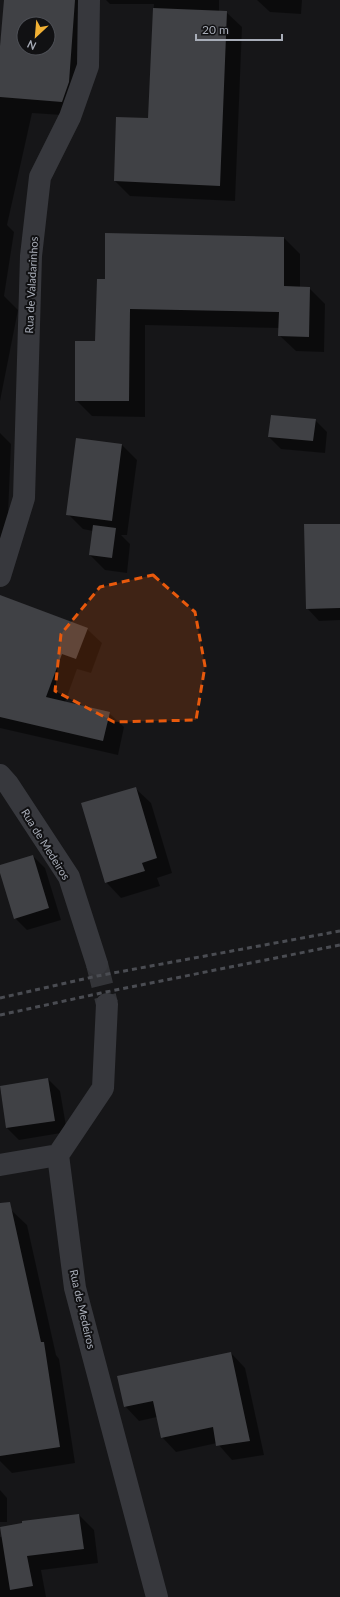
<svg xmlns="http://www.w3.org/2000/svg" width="340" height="1597" font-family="Lato,sans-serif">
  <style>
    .shadow { fill: #0007; fill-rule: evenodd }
    .building { fill: #404145; fill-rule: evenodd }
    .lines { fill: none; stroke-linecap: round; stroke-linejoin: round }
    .minor-tunnel { stroke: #333438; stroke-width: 22; stroke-dasharray: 22 11; stroke-linecap: butt }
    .minor { stroke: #37383d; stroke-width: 22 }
    .rail { stroke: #4a4c52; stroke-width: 3; stroke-dasharray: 5 4; stroke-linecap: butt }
    .marked { fill: #e8590c; fill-opacity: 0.2; stroke: #e8590c; stroke-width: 3; stroke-dasharray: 8 5; stroke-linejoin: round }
    .labels { text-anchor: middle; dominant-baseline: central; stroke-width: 4; stroke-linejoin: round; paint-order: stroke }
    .street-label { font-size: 11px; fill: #a8adb8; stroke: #111113 }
  </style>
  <rect width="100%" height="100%" fill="#161618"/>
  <path class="shadow" d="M 5,0 L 90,0 L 77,116 L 32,113 L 7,225 L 14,232 L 4,296 L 18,310 L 0,401 L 0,47 ZM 24,24 L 48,24 L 48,48 L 24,48 Z
    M 106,0 L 219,0 L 219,11 L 226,12 L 242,27 L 235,201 L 130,196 L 115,181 L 149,120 L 154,4 L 110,4 Z
    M 257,0 L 302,0 L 301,14 L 270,12 Z
    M 284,238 L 300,254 L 300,287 L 309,288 L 325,304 L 324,352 L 296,351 L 279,335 L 280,328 L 145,325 L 145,417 L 92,416 L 76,400 L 96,342 L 106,280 Z
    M 315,420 L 327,432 L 325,453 L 281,449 L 269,437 Z
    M 0,433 L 11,444 L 8,515 L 0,542 Z
    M 122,445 L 137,460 L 127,535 L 121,535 L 130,544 L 127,573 L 105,570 L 90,555 L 93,531 L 83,529 L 68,514 Z
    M 340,525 L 340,620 L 319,621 L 307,608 Z
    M 0,609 L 87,629 L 102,643 L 91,673 L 77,669 L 65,702 L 109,713 L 124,727 L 118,755 L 0,728 Z
    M 135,788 L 151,803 L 172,873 L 157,878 L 160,886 L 121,898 L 106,882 Z
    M 33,856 L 45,868 L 61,920 L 27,930 L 15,918 L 0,866 Z
    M 48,1079 L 60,1091 L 67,1132 L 19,1140 L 7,1128 L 0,1087 Z
    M 11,1210 L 27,1225 L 56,1355 L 59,1359 L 75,1463 L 12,1473 L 0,1461 L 0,1212 Z
    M 231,1353 L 245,1368 L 264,1455 L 232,1460 L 217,1443 L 176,1452 L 162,1437 L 157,1417 L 139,1421 L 125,1406 Z
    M 0,1490 L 7,1498 L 7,1522 L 0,1522 Z
    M 79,1515 L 94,1530 L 98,1563 L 41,1570 L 46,1597 L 0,1597 L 0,1537 L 35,1533 Z"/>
  <path class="building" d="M 4,0 L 75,0 L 69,82 L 62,102 L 0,97 L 0,46 ZM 24,24 L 48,24 L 48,48 L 24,48 Z
    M 153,8 L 227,11 L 220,186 L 114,181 L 116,117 L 148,118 Z
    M 105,233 L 284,237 L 284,286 L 310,287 L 309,337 L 278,336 L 279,312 L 130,309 L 129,401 L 75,401 L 75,341 L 95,341 L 97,279 L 105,279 Z
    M 271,415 L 316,419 L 313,441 L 268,437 Z
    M 76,438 L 122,444 L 112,521 L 66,515 Z
    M 304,524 L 340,524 L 340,608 L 306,609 Z
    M 93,525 L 116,528 L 112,558 L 89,555 Z
    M 0,595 L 88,628 L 76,659 L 62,654 L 46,697 L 110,712 L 103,741 L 0,717 Z
    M 136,787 L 157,858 L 142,863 L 145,871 L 105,883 L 81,803 Z
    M 33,855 L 49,908 L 14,919 L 0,873 L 0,865 Z
    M 48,1078 L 55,1121 L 6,1128 L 0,1086 Z
    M 10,1202 L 41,1342 L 44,1342 L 60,1447 L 0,1456 L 0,1203 Z
    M 231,1352 L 250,1441 L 216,1446 L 213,1427 L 161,1438 L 153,1401 L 124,1407 L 117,1376 Z
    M 79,1514 L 84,1549 L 27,1556 L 33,1586 L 10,1590 L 0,1527 L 22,1523 L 22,1521 Z"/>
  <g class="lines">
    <path class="minor-tunnel" d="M 97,964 L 107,1004"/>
    <path class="minor" d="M 0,576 L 24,498 L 31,256 L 40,177 L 70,117 L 88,66 L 89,0
      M 0,775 L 8,784 L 69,877 L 97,964
      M 107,1004 L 103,1088 L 58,1155 L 75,1288 L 157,1597
      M 0,1165 L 58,1155"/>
    <path class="rail" d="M 0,998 L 97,976 L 340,931
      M 0,1015 L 101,993 L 340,945"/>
  </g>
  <path class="marked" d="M 153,575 L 195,612 L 205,666 L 196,720 L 114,722 L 55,691 L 61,634 L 100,587 Z"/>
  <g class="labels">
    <g class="street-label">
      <text transform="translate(31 285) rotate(-87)">Rua de Valadarinhos</text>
      <text transform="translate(46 844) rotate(58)">Rua de Medeiros</text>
      <text transform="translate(83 1309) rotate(77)">Rua de Medeiros</text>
    </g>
  </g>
  <g transform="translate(36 36) rotate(206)"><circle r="19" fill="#111113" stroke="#4d4f55"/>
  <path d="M0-3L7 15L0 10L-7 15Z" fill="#f2b134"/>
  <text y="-6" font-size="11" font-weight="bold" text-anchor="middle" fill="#a8adb8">N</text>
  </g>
  <path d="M196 34v6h86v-6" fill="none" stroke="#a8adb8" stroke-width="2"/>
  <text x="202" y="34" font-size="12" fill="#a8adb8" stroke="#111113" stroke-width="3" paint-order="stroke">20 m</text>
</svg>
